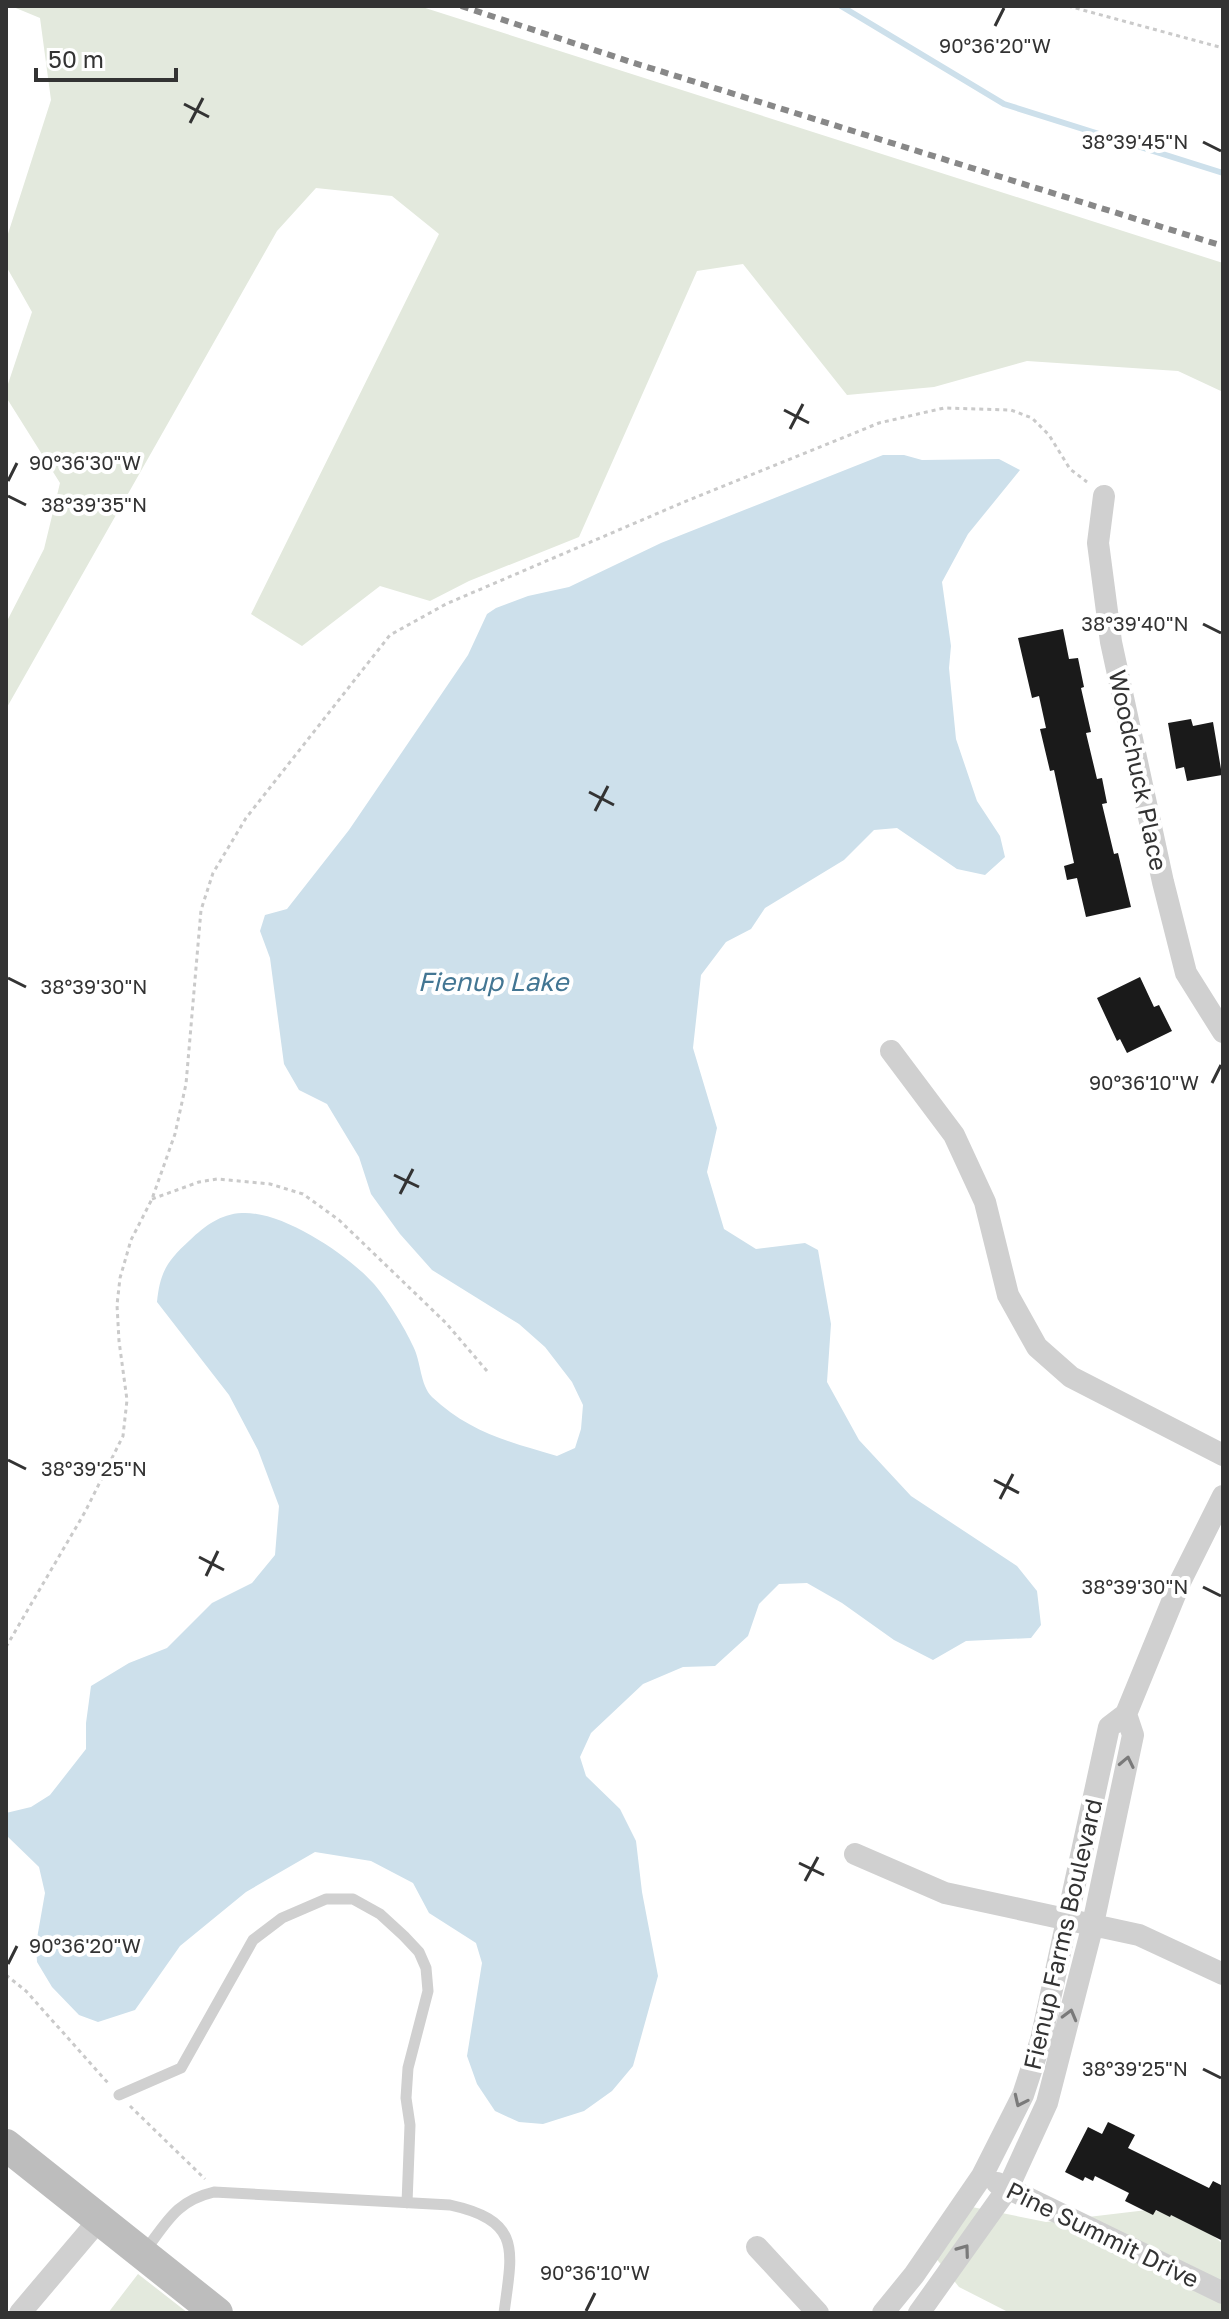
<svg xmlns="http://www.w3.org/2000/svg" width="1229" height="2319" font-family="'Golos Text',sans-serif">
  <style>
    .green { fill: #e3e9dd }
    .water { fill: #cde0eb }
    .lines { fill: none; stroke-linecap: round; stroke-linejoin: round }
    .stream { stroke: #cde0eb; stroke-width: 6 }
    .building { fill: #1a1a1a }
    .path { stroke: #cacaca; stroke-width: 3; stroke-dasharray: 4 4; stroke-linecap: butt }
    .service { stroke: #d0d0d0; stroke-width: 11 }
    .minor { stroke: #d0d0d0; stroke-width: 22 }
    .secondary { stroke: #bdbdbd; stroke-width: 32 }
    .rail { stroke: #888; stroke-width: 6; stroke-dasharray: 8 6; stroke-linecap: butt }
    .oneway { stroke: #7a7a7a }
    .ticks { fill: none; stroke: #333; stroke-width: 3 }
    .labels { text-anchor: middle; dominant-baseline: central; stroke-width: 8; stroke-linejoin: round; paint-order: stroke }
    .street-label { font-size: 24px; fill: #333; stroke: #fff }
    .water-label { font-size: 26px; font-style: italic; fill: #437693; stroke: #fff }
    .ticks-label { font-size: 20px; text-anchor: middle; fill: #333; stroke: #fff; stroke-width: 8; stroke-linejoin: round; paint-order: stroke }
  </style>
  <rect width="100%" height="100%" fill="#fff"/>
  <path class="green" d="M 11,6 L 419,6 L 1223,263 L 1223,392 L 1178,371 L 1027,361 L 934,387 L 847,395 L 743,264 L 697,271 L 579,537 L 469,581 L 430,601 L 380,586 L 302,646 L 251,614 L 439,234 L 392,196 L 316,188 L 277,231 L 6,709 L 6,623 L 44,549 L 60,483 L 6,397 L 6,390 L 32,312 L 6,266 L 6,240 L 51,100 L 40,18 Z
    M 952,2203 L 1046,2222 L 1147,2210 L 1188,2215 L 1223,2244 L 1223,2313 L 1010,2313 L 959,2287 L 935,2257 Z
    M 138,2274 L 188,2313 L 108,2313 Z"/>
  <path class="water" d="M 883,455 L 904,455 L 922,460 L 999,459 L 1020,470 L 968,534 L 942,582 L 951,646 L 949,668 L 956,739 L 977,801 L 1000,836 L 1005,857 L 985,875 L 957,869 L 897,828 L 874,830 L 844,860 L 765,908 L 751,929 L 726,942 L 701,975 L 693,1048 L 717,1128 L 707,1172 L 724,1229 L 756,1249 L 805,1243 L 818,1250 L 831,1324 L 827,1382 L 859,1440 L 911,1496 L 1017,1566 L 1037,1591 L 1041,1625 L 1031,1638 L 966,1641 L 933,1660 L 894,1640 L 842,1603 L 807,1583 L 779,1584 L 759,1604 L 748,1636 L 715,1666 L 683,1667 L 643,1684 L 591,1733 L 580,1757 L 586,1776 L 620,1809 L 636,1841 L 642,1892 L 658,1976 L 633,2066 L 612,2091 L 584,2111 L 543,2124 L 519,2122 L 495,2111 L 477,2084 L 467,2056 L 482,1963 L 476,1943 L 429,1913 L 413,1883 L 371,1861 L 315,1852 L 246,1892 L 180,1946 L 135,2010 L 98,2022 L 79,2015 L 52,1987 L 37,1962 L 36,1944 L 45,1893 L 39,1867 L 6,1835 L 6,1813 L 31,1807 L 50,1795 L 86,1749 L 86,1723 L 91,1686 L 129,1663 L 167,1648 L 212,1603 L 252,1583 L 275,1555 L 279,1506 L 258,1450 L 229,1395 L 157,1302 C 160,1272 167,1261 190,1240 C 205,1226 220,1214 242,1213 C 283,1211 348,1255 374,1284 C 387,1299 405,1328 413,1346 C 421,1361 420,1385 432,1397 C 469,1432 509,1442 557,1456 L 575,1448 L 581,1429 L 583,1405 L 572,1382 L 545,1347 L 519,1324 L 432,1270 L 400,1234 L 371,1194 L 359,1157 L 327,1104 L 299,1090 L 284,1064 L 270,958 L 260,931 L 265,915 L 287,909 L 349,830 L 468,655 L 487,614 L 496,608 L 528,596 L 569,587 L 661,543 Z"/>
  <g class="lines">
    <path class="stream" d="M 841,6 L 1004,104 L 1223,173"/>
  </g>
  <path class="building" d="M 1063,629 L 1069,659 L 1078,658 L 1084,687 L 1081,688 L 1091,732 L 1086,733 L 1097,779 L 1102,778 L 1107,803 L 1102,804 L 1114,854 L 1118,853 L 1131,907 L 1086,917 L 1077,878 L 1067,880 L 1064,866 L 1074,863 L 1054,770 L 1050,771 L 1040,729 L 1046,728 L 1039,696 L 1032,698 L 1018,638 Z
    M 1191,719 L 1193,726 L 1213,722 L 1222,775 L 1187,781 L 1184,767 L 1176,769 L 1168,723 Z
    M 1140,977 L 1154,1007 L 1159,1005 L 1172,1031 L 1127,1053 L 1120,1039 L 1117,1041 L 1097,998 Z
    M 1108,2122 L 1135,2135 L 1128,2148 L 1209,2188 L 1213,2181 L 1223,2186 L 1223,2241 L 1171,2215 L 1170,2217 L 1156,2210 L 1153,2215 L 1125,2201 L 1129,2193 L 1095,2176 L 1093,2181 L 1085,2177 L 1083,2181 L 1065,2172 L 1088,2127 L 1102,2134 Z"/>
  <g class="lines">
    <path class="path" d="M 1068,6 L 1223,48
      M 152,1199 L 199,1182 L 217,1179 L 270,1184 L 303,1194 L 339,1220 L 446,1323 L 487,1371
      M 6,1647 L 85,1512 L 123,1436 L 127,1400 L 119,1341 L 117,1305 L 120,1278 L 131,1240 L 152,1199 L 175,1134 L 186,1084 L 201,910 L 213,873 L 246,818 L 390,635 L 446,604 L 684,502 L 879,423 L 944,408 L 1011,410 L 1032,418 L 1049,435 L 1070,469 L 1087,482
      M 6,1975 L 26,1991 L 108,2083
      M 130,2106 L 205,2179"/>
    <path class="service" d="M 119,2095 L 181,2068 L 253,1940 L 282,1918 L 326,1899 L 353,1899 L 380,1914 L 404,1936 L 419,1952 L 426,1968 L 428,1991 L 408,2068 L 406,2098 L 410,2125 L 407,2203
      M 145,2251 C 167,2222 176,2201 214,2192 L 450,2205 C 523,2221 512,2251 504,2313"/>
    <path class="minor" d="M 1104,496 L 1098,543 L 1111,642 L 1163,882 L 1186,973 L 1223,1032
      M 891,1051 L 954,1135 L 985,1202 L 1008,1295 L 1037,1347 L 1071,1377 L 1223,1455
      M 1126,1714 L 1181,1580 L 1223,1496
      M 855,1854 L 945,1893 L 1139,1935 L 1223,1974
      M 997,2183 L 1223,2293
      M 757,2247 L 818,2313
      M 20,2313 L 98,2221
      M 883,2313 L 914,2275 L 982,2176 L 1023,2095 L 1041,2040 L 1109,1727 L 1126,1714 L 1133,1735 L 1093,1924 L 1047,2103 L 1008,2188 L 919,2313"/>
    <path class="secondary" d="M 6,2145 L 217,2313"/>
    <path class="rail" d="M 461,6 L 631,62 L 1223,246"/>
  </g>
  <defs><path id="oneway-chevron" d="M-2-3.5L2.5 0L-2 3.5" fill="none" stroke-width="1.6" stroke-linecap="round" stroke-linejoin="round" transform="scale(2)"/></defs>
  <g class="oneway">
    <use href="#oneway-chevron" transform="translate(1127 1762) rotate(-78)"/>
    <use href="#oneway-chevron" transform="translate(1070 2015) rotate(-75)"/>
    <use href="#oneway-chevron" transform="translate(1020 2101) rotate(115)"/>
    <use href="#oneway-chevron" transform="translate(964 2250) rotate(-54)"/>
  </g>
  <path class="ticks" d="M 995,26 L 1004,8M 184,104 L 209,117M 190,123 L 203,98M 1203,142 L 1221,151M 784,410 L 809,423M 790,429 L 803,404M 8,481 L 17,463M 8,496 L 26,505M 1203,624 L 1221,633M 589,792 L 614,805M 595,811 L 608,786M 8,978 L 26,987M 1212,1083 L 1221,1065M 394,1175 L 419,1187M 400,1194 L 413,1169M 8,1460 L 26,1469M 994,1480 L 1019,1493M 1000,1499 L 1013,1474M 199,1557 L 224,1570M 206,1576 L 218,1551M 1203,1587 L 1221,1596M 799,1863 L 824,1875M 805,1881 L 818,1857M 8,1964 L 17,1946M 1203,2069 L 1221,2078M 586,2311 L 595,2293"/>
  <g class="labels">
    <g class="street-label">
      <text transform="translate(1139 770) rotate(78)">Woodchuck Place</text>
      <text transform="translate(1062 1934) rotate(-77)">Fienup Farms Boulevard</text>
      <text transform="translate(1103 2234) rotate(26)">Pine Summit Drive</text>
    </g>
    <g class="water-label">
      <text x="493" y="981">Fienup Lake</text>
    </g>
  </g>
  <g class="ticks-label">
    <text x="995" y="53">90°36'20"W</text>
    <text x="1135" y="149">38°39'45"N</text>
    <text x="85" y="470">90°36'30"W</text>
    <text x="94" y="512">38°39'35"N</text>
    <text x="1135" y="631">38°39'40"N</text>
    <text x="94" y="994">38°39'30"N</text>
    <text x="1144" y="1090">90°36'10"W</text>
    <text x="94" y="1476">38°39'25"N</text>
    <text x="1135" y="1594">38°39'30"N</text>
    <text x="85" y="1953">90°36'20"W</text>
    <text x="1135" y="2076">38°39'25"N</text>
    <text x="595" y="2280">90°36'10"W</text>
  </g>
  <rect width="1229" height="2319" fill="none" stroke="#333333" stroke-width="16"/>
  <path d="M36 68v12h140v-12" fill="none" stroke="#333333" stroke-width="4"/>
  <text x="48" y="68" font-size="24" fill="#333333" stroke="#ffffff" stroke-width="6" paint-order="stroke">50 m</text>
</svg>
